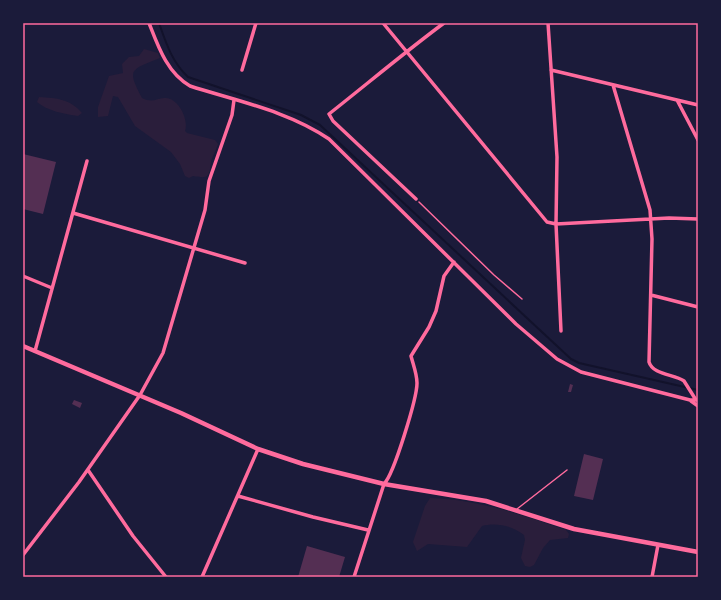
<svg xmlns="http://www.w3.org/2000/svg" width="721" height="600" font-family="'Times New Roman',serif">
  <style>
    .green { fill: #2a1e3b }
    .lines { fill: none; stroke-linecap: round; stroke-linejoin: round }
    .stream { stroke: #12122b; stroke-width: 2 }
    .building { fill: #542f53 }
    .path { stroke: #ff6b9d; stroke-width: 1.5 }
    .service { stroke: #ff6b9d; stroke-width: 1.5 }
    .minor { stroke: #ff6b9d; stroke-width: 3.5 }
    .tertiary { stroke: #ff6b9d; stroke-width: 4.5 }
    .neatline { fill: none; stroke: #ff6b9d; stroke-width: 1.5 }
  </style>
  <rect width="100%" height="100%" fill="#1b1b3a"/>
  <path class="green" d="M 144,49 L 158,53 L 160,58 C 131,70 126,68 142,98 C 154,104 157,97 166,98 C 179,99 189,120 185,131 L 187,133 L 215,140 L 218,144 C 216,150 212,157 211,162 C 209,177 209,179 193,176 L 189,178 L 185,176 L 180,164 L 171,152 L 135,126 L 118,97 L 113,96 L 108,116 L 98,117 L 98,107 L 109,76 L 123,73 L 122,64 L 129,57 L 139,56 Z
    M 39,97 C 57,98 70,99 82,113 L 78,116 C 65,114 47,111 37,102 Z
    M 430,498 C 476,499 523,515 566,530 L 569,534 L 568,538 L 550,540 L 543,548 L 534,565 L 530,567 L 525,566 L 521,558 L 525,540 L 524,535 C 513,526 496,522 482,526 L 467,547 L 428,544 L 417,551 L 413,542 L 425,506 Z"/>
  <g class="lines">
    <path class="stream" d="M 159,23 C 166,43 172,62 188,77 L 301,115 L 320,125 L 571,359 L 579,363 L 698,390"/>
  </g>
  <path class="building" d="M 23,154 L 56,162 L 43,214 L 23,209 Z
    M 570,384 L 573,385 L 571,392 L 568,392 Z
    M 74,400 L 82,403 L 80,408 L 72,404 Z
    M 584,454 L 603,459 L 593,500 L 574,496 Z
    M 307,546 L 345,557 L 339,577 L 298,577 Z"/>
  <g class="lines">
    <path class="path" d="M 419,202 L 494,275 L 522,299"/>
    <path class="service" d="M 517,509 L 567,470"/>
    <path class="minor" d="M 149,23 C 158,46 167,73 190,86 C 237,101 288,111 329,139 L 516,324 L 557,359 L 581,372 L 690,400 L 698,400
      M 383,23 L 547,222 L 556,224 L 669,218 L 698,219
      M 548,23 L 557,157 L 556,224 L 561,331
      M 242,70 L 256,23
      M 551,70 L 698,105
      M 613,85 L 650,210 L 652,239 L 649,362 C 653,375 674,374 684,381 L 696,400
      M 677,100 L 698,140
      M 416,199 L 333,121 L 329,114 C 367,84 405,52 444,23
      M 73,213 L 245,263
      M 23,276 L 52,288
      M 651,295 L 698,307
      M 35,351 L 87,161
      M 691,401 L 698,406
      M 88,470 L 133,536 L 166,577
      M 238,496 L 313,517 L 368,530
      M 23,555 L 79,482 L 140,395 L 163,353 L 205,210 L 209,181 L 232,115 L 234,100
      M 202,577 L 258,449
      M 354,577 L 384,484 C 394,474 417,398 417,383 C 417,374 413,364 411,356 L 429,327 L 436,311 L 444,276 L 454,262
      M 652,577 L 658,545"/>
    <path class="tertiary" d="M 23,346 L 181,413 L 258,449 L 303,464 L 384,484 L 486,501 L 574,529 L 698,552"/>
  </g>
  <rect width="721" height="600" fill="none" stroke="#1b1b3a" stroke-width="48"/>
  <rect x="24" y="24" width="673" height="552" class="neatline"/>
</svg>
